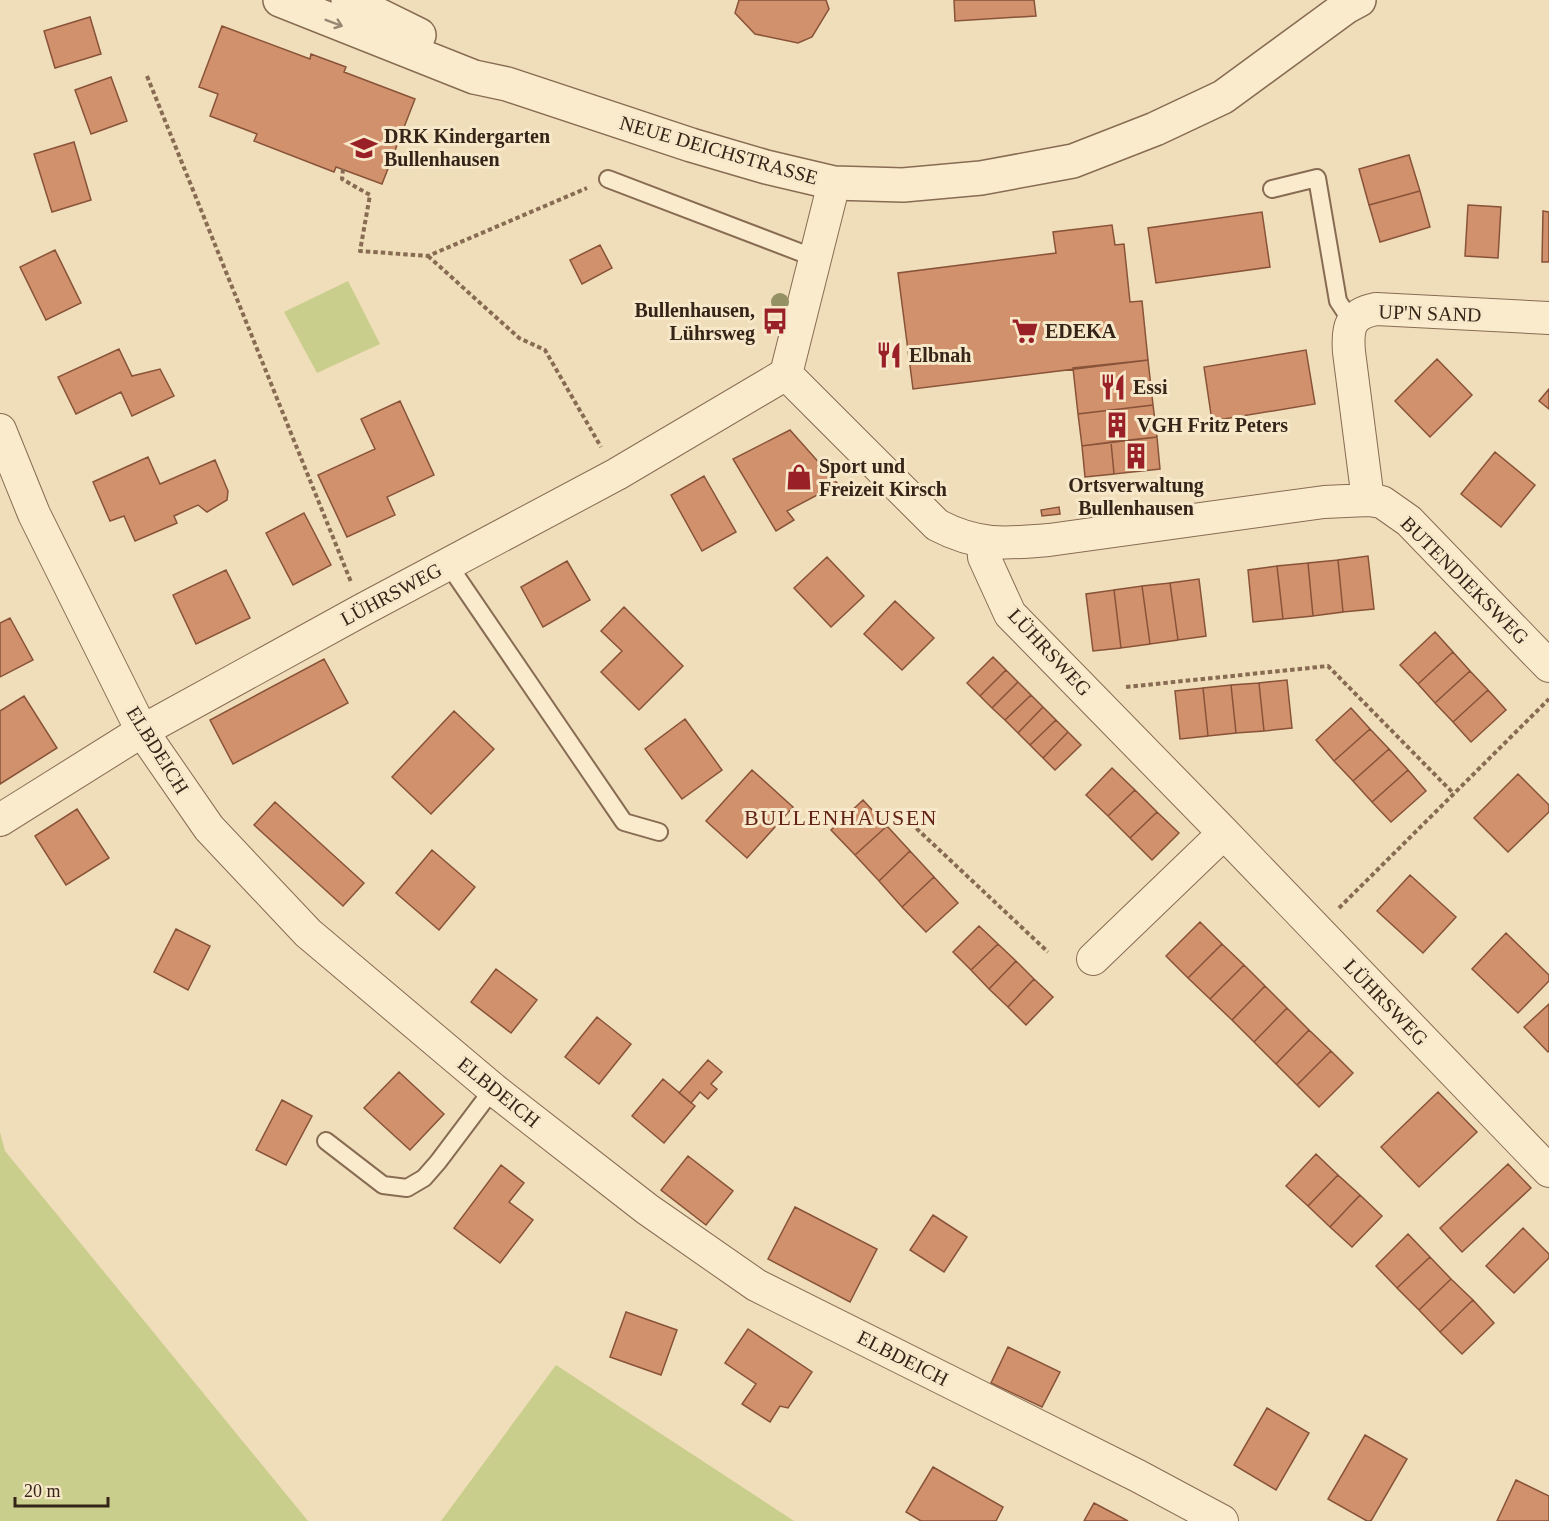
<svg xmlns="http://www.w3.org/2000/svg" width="1549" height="1521" font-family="'Times New Roman',serif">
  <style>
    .green { fill: #cace8d }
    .building { fill: #d1916d; stroke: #885338; stroke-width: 1.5 }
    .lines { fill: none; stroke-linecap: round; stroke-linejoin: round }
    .service-casing { stroke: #876c53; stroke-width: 20 }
    .minor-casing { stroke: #876c53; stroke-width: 34 }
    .tertiary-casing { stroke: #876c53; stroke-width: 36 }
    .path { stroke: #876c53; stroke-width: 4; stroke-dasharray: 4.5 3; stroke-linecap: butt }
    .service { stroke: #fbebcd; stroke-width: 16 }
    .minor { stroke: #fbebcd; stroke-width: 32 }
    .tertiary { stroke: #fbebcd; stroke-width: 33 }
    .tree { fill: #949164 }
    .oneway { stroke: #988873 }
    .labels { text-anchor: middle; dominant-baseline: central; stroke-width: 6; stroke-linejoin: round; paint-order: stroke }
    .poi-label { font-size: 20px; font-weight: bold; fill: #352519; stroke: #f7e8c9; text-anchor: start }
    .street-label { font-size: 20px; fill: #352519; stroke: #f7e8c9 }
    .quarter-label { font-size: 22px; letter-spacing: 1.5px; fill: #642316; stroke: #f7e8c9 }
  </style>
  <rect width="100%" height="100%" fill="#f0ddb9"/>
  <path class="green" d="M 348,281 L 380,344 L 317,373 L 284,312 Z
    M 0,1132 L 5,1151 L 308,1521 L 0,1521 Z
    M 556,1365 L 794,1521 L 441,1521 Z"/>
  <path class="building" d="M 739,0 L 826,0 L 829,9 L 812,37 L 798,43 L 755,34 L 735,13 Z
    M 954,0 L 1034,0 L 1036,16 L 955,21 Z
    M 90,17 L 101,54 L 55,68 L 44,31 Z
    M 222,26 L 310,59 L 311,54 L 346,67 L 344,72 L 415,99 L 382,184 L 336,167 L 334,172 L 254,141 L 257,134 L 210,116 L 218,94 L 199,87 Z
    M 111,77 L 127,121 L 91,134 L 75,90 Z
    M 74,142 L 91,200 L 52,212 L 34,154 Z
    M 1409,155 L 1420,191 L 1369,205 L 1359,169 Z
    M 1420,191 L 1430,227 L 1380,242 L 1369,205 Z
    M 1468,205 L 1501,207 L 1498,258 L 1465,256 Z
    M 1543,211 L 1549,212 L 1549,262 L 1542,262 Z
    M 1262,212 L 1270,267 L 1156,283 L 1148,228 Z
    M 1112,225 L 1115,245 L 1124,244 L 1130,302 L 1142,301 L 1148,360 L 913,389 L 898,273 L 1056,253 L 1053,232 Z
    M 600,245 L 612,268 L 582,284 L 570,260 Z
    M 55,250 L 81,303 L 46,320 L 20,267 Z
    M 119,349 L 132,376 L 160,369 L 174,396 L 132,416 L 121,392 L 76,414 L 58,377 Z
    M 1306,350 L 1315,404 L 1212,421 L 1204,367 Z
    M 1437,359 L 1472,395 L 1430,437 L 1395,401 Z
    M 1148,360 L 1153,405 L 1078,414 L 1073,368 Z
    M 1549,389 L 1549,409 L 1539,401 Z
    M 400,401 L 434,475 L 387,497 L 395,515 L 347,537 L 318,475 L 375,449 L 361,419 Z
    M 1153,405 L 1157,437 L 1082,446 L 1078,414 Z
    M 790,430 L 838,484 L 787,511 L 794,520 L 776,531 L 733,459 Z
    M 1157,437 L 1160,469 L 1114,474 L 1111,442 Z
    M 1111,442 L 1114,474 L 1085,477 L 1082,446 Z
    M 1495,452 L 1535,485 L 1501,527 L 1461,494 Z
    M 148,457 L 160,484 L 215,460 L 228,491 L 227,500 L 207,512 L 198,505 L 174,516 L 177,523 L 135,541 L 124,516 L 110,521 L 93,482 Z
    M 704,476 L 736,532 L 702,551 L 671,495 Z
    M 1059,507 L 1060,514 L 1042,516 L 1041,510 Z
    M 304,513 L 331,565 L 293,585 L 266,533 Z
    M 1368,556 L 1374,609 L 1343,612 L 1338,560 Z
    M 827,557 L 864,596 L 831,627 L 794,588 Z
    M 1338,560 L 1343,612 L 1313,616 L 1308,563 Z
    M 567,561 L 590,600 L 543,627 L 521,587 Z
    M 1308,563 L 1313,616 L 1283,619 L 1277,566 Z
    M 1277,566 L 1283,619 L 1253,622 L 1248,570 Z
    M 226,570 L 250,618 L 196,644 L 173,595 Z
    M 1199,579 L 1206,636 L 1178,640 L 1170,583 Z
    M 1170,583 L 1178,640 L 1150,644 L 1142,586 Z
    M 1142,586 L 1150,644 L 1121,648 L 1114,590 Z
    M 1114,590 L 1121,648 L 1093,651 L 1086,594 Z
    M 895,601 L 934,638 L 902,670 L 864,634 Z
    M 624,607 L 683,666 L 639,710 L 601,672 L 622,651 L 601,631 Z
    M 10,618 L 33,660 L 0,677 L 0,623 Z
    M 1435,632 L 1453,652 L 1418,684 L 1400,665 Z
    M 1453,652 L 1470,671 L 1435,703 L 1418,684 Z
    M 993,657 L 1006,670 L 980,696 L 967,683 Z
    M 324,659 L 348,703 L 233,764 L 210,720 Z
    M 1006,670 L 1018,682 L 992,708 L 980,696 Z
    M 1470,671 L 1488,690 L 1453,722 L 1435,703 Z
    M 1287,680 L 1292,728 L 1264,731 L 1259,683 Z
    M 1018,682 L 1031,695 L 1005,720 L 992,708 Z
    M 1259,683 L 1264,731 L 1236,733 L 1231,685 Z
    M 1231,685 L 1236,733 L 1208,736 L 1203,688 Z
    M 1203,688 L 1208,736 L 1180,739 L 1175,691 Z
    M 1488,690 L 1506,710 L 1471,742 L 1453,722 Z
    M 1031,695 L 1043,707 L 1018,733 L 1005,720 Z
    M 24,696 L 57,748 L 0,784 L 0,711 Z
    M 1043,707 L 1056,720 L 1030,745 L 1018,733 Z
    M 1351,708 L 1370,729 L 1334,761 L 1316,740 Z
    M 454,711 L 494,749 L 431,814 L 392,777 Z
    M 685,719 L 722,770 L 682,799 L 645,749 Z
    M 1056,720 L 1068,732 L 1043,758 L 1030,745 Z
    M 1370,729 L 1389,749 L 1353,781 L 1334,761 Z
    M 1068,732 L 1081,745 L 1055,770 L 1043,758 Z
    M 1389,749 L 1408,770 L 1372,802 L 1353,781 Z
    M 1112,768 L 1135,790 L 1108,816 L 1086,795 Z
    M 752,770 L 793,807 L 747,858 L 706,821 Z
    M 1408,770 L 1426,791 L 1391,822 L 1372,802 Z
    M 1518,774 L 1549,805 L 1549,812 L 1508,852 L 1474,818 Z
    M 1135,790 L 1157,812 L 1130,838 L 1108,816 Z
    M 863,800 L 887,826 L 855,855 L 831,830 Z
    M 275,802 L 364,883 L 343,906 L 254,825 Z
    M 77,809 L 109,858 L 66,885 L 35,836 Z
    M 1157,812 L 1179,833 L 1152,860 L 1130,838 Z
    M 887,826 L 910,851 L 879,881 L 855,855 Z
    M 432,850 L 475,887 L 439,930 L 396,893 Z
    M 910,851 L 934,877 L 902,907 L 879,881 Z
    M 1410,875 L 1456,917 L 1423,953 L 1377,911 Z
    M 934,877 L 958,903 L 926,932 L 902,907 Z
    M 1200,922 L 1222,944 L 1188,978 L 1166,956 Z
    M 979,926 L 998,944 L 971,970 L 953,952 Z
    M 176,929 L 210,946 L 188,990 L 154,972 Z
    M 1506,933 L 1549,975 L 1549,981 L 1518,1013 L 1472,969 Z
    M 998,944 L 1016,961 L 989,989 L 971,970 Z
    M 1222,944 L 1244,965 L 1210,999 L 1188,978 Z
    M 1016,961 L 1034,979 L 1008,1007 L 989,989 Z
    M 1244,965 L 1265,986 L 1232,1020 L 1210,999 Z
    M 496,969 L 537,1000 L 511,1033 L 471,1002 Z
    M 1034,979 L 1053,997 L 1026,1025 L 1008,1007 Z
    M 1265,986 L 1287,1008 L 1254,1042 L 1232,1020 Z
    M 1549,1004 L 1549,1051 L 1548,1052 L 1524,1027 Z
    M 1287,1008 L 1309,1030 L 1276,1064 L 1254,1042 Z
    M 597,1017 L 631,1044 L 599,1084 L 565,1057 Z
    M 1309,1030 L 1331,1051 L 1297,1085 L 1276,1064 Z
    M 1331,1051 L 1353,1073 L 1319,1107 L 1297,1085 Z
    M 708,1060 L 722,1072 L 711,1084 L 717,1089 L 708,1099 L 700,1092 L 691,1103 L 679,1093 Z
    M 399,1072 L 444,1114 L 410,1150 L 364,1108 Z
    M 663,1079 L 695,1106 L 664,1143 L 632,1116 Z
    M 1438,1092 L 1477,1132 L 1419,1187 L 1381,1147 Z
    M 282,1100 L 312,1116 L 286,1165 L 256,1150 Z
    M 1316,1154 L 1338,1175 L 1308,1206 L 1286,1186 Z
    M 688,1156 L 733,1191 L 706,1225 L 661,1190 Z
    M 1508,1164 L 1531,1188 L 1462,1252 L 1440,1228 Z
    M 501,1165 L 524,1183 L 509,1202 L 533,1220 L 500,1263 L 454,1228 Z
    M 1338,1175 L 1360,1195 L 1330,1227 L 1308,1206 Z
    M 1360,1195 L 1382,1216 L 1352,1247 L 1330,1227 Z
    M 795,1207 L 877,1249 L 850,1302 L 768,1259 Z
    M 933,1215 L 967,1237 L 944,1272 L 910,1250 Z
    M 1523,1228 L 1549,1254 L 1549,1258 L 1514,1293 L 1486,1266 Z
    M 1408,1234 L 1430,1257 L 1397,1288 L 1376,1266 Z
    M 1430,1257 L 1451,1279 L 1419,1310 L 1397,1288 Z
    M 1451,1279 L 1473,1300 L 1440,1332 L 1419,1310 Z
    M 1473,1300 L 1494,1323 L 1462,1354 L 1440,1332 Z
    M 626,1312 L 677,1330 L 661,1375 L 610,1357 Z
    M 748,1329 L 812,1372 L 788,1408 L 780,1406 L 770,1422 L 742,1404 L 756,1384 L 725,1363 Z
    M 1008,1347 L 1060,1372 L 1042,1407 L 991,1383 Z
    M 1267,1408 L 1309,1433 L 1276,1490 L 1234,1465 Z
    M 1365,1435 L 1407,1459 L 1371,1521 L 1367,1521 L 1328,1499 Z
    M 933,1467 L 1003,1507 L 996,1521 L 921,1521 L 906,1512 Z
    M 1516,1480 L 1549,1496 L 1549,1521 L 1497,1521 Z
    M 1094,1503 L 1128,1521 L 1084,1521 Z"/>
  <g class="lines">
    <g class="service-casing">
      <path id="service" d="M 608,179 L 815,258
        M 1272,189 L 1317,178 L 1338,301 L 1352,322
        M 448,564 L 624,822 L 659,832
        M 326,1141 L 383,1185 L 407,1188 L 424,1178 L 438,1162 L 493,1089"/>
    </g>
    <g class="minor-casing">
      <path id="minor" d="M 786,374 L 937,525 C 977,546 1004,544 1049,540 L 1324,502 L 1368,500 L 1382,502 L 1409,521 L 1549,666
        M 0,430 L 34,514 L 142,731 L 209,828 L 308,933 L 493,1089 L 647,1209 L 756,1285 L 1138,1476 L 1222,1521
        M 1368,500 L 1349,352 C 1347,327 1350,314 1376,309 L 1549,318
        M 983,542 L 984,557 L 1010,614 L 1224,833 L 1549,1171
        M 0,820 L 142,731 L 362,610 L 617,474 L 786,374 L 834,183
        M 1093,959 L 1224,833"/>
    </g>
    <g class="tertiary-casing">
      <path id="tertiary" d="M 280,0 L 474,77 L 507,84 L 691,145 L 766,167 L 834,183 L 903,185 L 981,178 L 1073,161 L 1155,129 L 1223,97 L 1346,7 L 1359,0
        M 348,0 L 419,35"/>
    </g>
    <path class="path" d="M 147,76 L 351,582
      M 343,169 L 342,179 L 370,195 L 360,251 L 428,256 L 587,188
      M 428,256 L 519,338 L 545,350 L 601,447
      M 1126,687 L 1328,666 L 1454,794
      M 900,813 L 1048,952
      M 1339,908 L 1549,699"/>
    <use href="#service" class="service"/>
    <use href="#minor" class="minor"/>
    <use href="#tertiary" class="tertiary"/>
  </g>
  <circle class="tree" cx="780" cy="302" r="9"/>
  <defs><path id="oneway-shaft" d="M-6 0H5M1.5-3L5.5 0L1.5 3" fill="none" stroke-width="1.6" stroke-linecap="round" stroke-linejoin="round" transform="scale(1.5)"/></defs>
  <use class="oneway" href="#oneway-shaft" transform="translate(334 23) rotate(21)"/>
  <defs>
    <g id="school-bare" transform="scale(2.07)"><path d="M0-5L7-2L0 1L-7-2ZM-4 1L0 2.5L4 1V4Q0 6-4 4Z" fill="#9a2027" stroke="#f7e8c9" stroke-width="2.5" paint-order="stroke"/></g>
    <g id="bus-bare" transform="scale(2.07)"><path d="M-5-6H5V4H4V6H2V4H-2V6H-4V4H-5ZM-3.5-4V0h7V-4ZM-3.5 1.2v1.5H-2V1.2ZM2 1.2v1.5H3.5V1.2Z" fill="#9a2027" stroke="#f7e8c9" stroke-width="2.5" paint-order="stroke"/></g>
    <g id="supermarket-bare" transform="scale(2.07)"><path d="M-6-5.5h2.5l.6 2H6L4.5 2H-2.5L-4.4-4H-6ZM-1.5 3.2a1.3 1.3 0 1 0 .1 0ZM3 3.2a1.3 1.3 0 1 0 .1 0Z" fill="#9a2027" stroke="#f7e8c9" stroke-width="2.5" paint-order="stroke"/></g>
    <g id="restaurant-bare" transform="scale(2.07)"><path d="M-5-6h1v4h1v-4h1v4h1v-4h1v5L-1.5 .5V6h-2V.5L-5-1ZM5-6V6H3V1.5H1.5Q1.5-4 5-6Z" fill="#9a2027" stroke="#f7e8c9" stroke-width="2.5" paint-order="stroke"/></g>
    <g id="building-bare" transform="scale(2.07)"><path d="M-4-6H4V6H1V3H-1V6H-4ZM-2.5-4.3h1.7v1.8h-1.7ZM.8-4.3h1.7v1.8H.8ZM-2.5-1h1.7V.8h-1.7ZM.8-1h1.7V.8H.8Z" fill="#9a2027" stroke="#f7e8c9" stroke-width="2.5" paint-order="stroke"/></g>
    <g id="shop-bare" transform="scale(2.07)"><path d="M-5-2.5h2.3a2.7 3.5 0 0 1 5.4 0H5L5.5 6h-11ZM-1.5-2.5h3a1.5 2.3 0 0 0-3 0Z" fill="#9a2027" stroke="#f7e8c9" stroke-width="2.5" paint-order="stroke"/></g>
  </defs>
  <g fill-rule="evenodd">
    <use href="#school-bare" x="364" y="148"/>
    <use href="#bus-bare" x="775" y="321"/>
    <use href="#supermarket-bare" x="1025" y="331"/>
    <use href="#restaurant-bare" x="889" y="355"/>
    <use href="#restaurant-bare" x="1113" y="387"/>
    <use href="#building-bare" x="1117" y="425"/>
    <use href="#building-bare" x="1136" y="456"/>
    <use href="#shop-bare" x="799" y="477"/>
  </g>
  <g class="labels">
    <g class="poi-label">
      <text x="384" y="136">DRK Kindergarten<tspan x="384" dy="23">Bullenhausen</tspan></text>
      <text x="755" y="310" text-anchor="end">Bullenhausen,<tspan x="755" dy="23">Lührsweg</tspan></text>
      <text x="1045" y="331">EDEKA</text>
      <text x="909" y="355">Elbnah</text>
      <text x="1133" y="387">Essi</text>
      <text x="1137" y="425">VGH Fritz Peters</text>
      <text x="819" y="466">Sport und<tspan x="819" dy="23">Freizeit Kirsch</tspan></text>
      <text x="1136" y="485" text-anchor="middle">Ortsverwaltung<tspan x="1136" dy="23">Bullenhausen</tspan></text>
    </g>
    <g class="street-label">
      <text transform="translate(719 150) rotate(16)">NEUE DEICHSTRASSE</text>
      <text transform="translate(1430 313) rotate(2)">UP'N SAND</text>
      <text transform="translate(1465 580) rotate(45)">BUTENDIEKSWEG</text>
      <text transform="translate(391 594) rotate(-28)">LÜHRSWEG</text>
      <text transform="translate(1050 652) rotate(47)">LÜHRSWEG</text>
      <text transform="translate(158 750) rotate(58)">ELBDEICH</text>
      <text transform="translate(1386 1002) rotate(46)">LÜHRSWEG</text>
      <text transform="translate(499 1092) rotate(39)">ELBDEICH</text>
      <text transform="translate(903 1358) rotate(27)">ELBDEICH</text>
    </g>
    <g class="quarter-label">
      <text x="841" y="817">BULLENHAUSEN</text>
    </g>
  </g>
  <path d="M15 1497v9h93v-9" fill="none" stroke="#352519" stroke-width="3"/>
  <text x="24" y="1497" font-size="18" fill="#352519" stroke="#f7e8c9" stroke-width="4.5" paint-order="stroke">20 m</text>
</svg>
